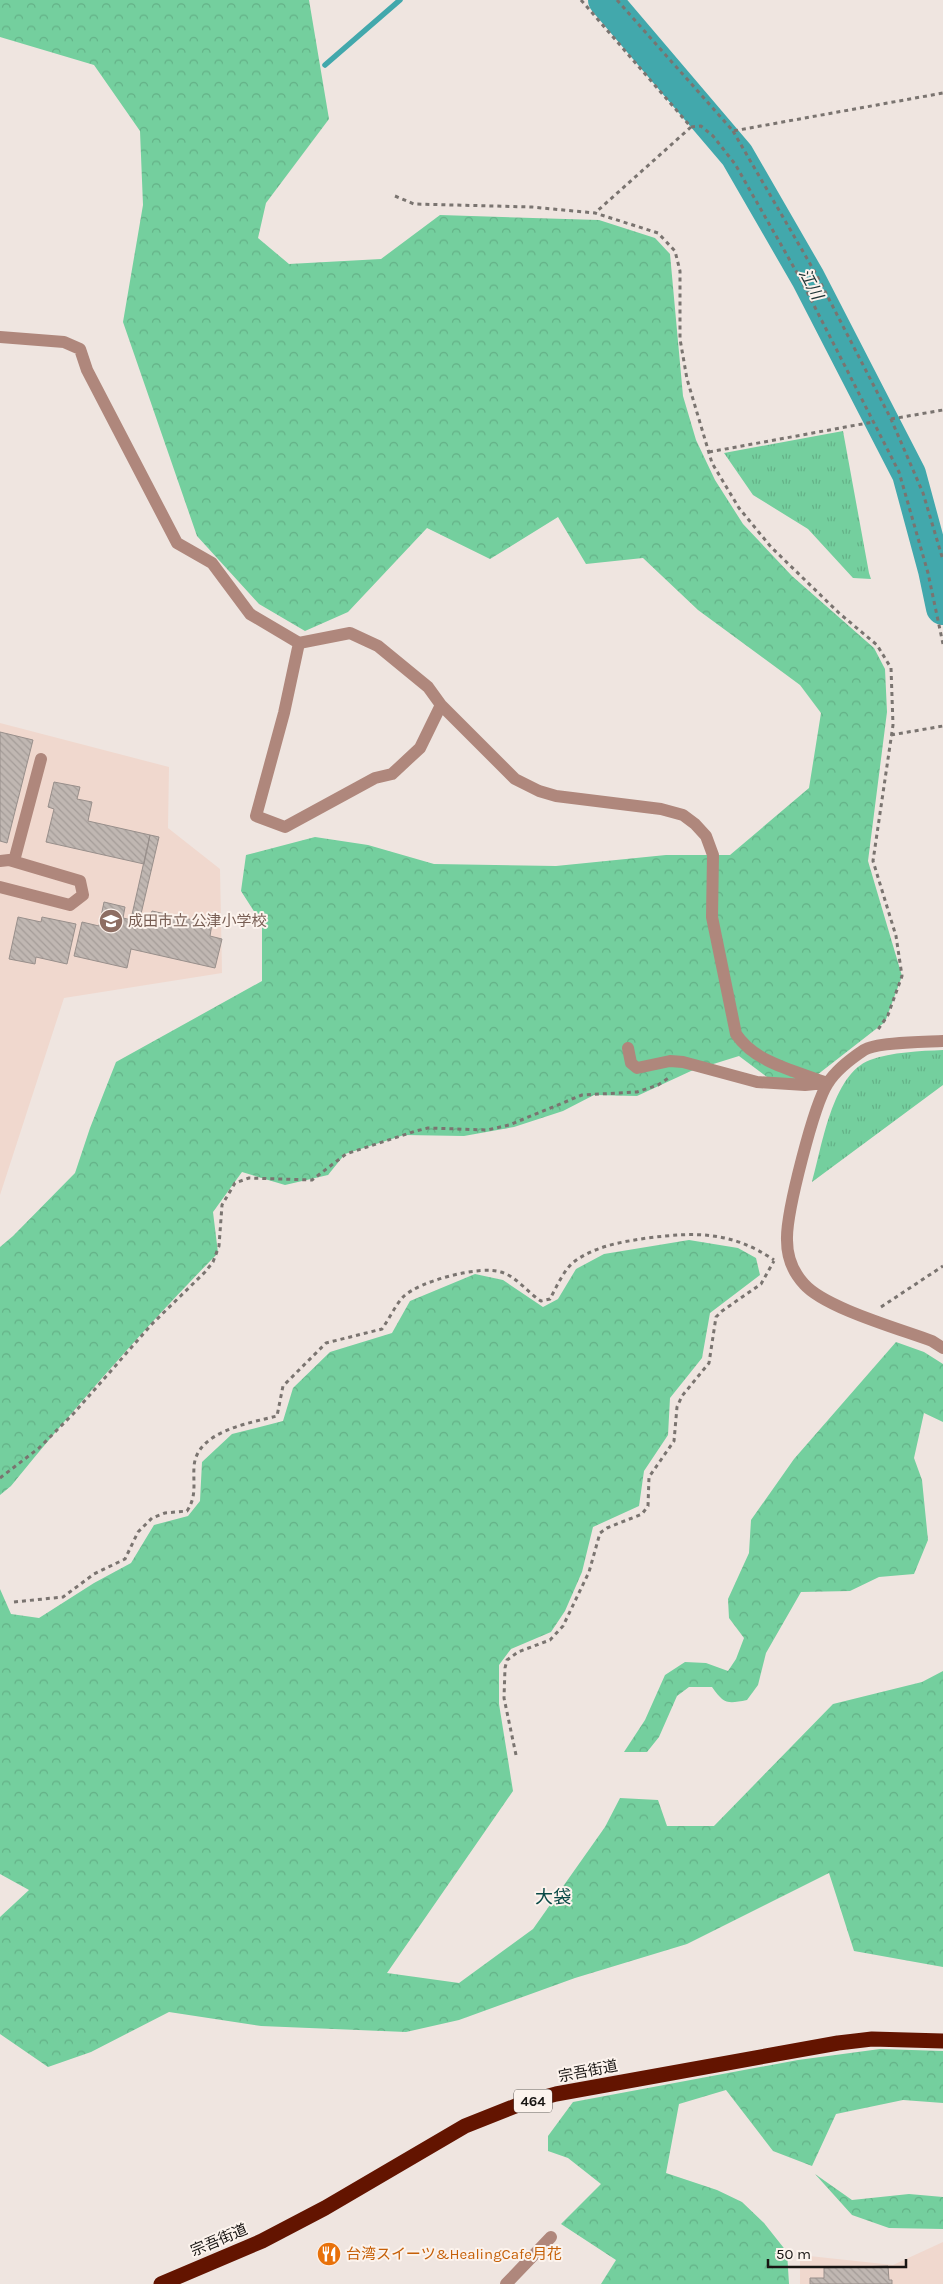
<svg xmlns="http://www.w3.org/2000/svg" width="943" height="2284" font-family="Karla,'Noto Sans JP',sans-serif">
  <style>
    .education { fill: #f0d8ce }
    .grass { fill: url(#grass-tufts) }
    .forest { fill: url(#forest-crowns) }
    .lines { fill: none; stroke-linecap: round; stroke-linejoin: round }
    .stream { stroke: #42a8ac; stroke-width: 5.5 }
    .river { stroke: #42a8ac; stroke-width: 34 }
    .building { fill: url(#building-back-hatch); stroke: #988f8b }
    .path { stroke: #7a7470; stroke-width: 3; stroke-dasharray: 4 4; stroke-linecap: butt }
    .minor { stroke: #af877c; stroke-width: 12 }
    .highway { stroke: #631400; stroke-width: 15 }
    .labels { text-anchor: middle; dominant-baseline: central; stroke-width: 4; stroke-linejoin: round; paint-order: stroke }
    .shield { fill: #fcf3ed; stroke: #5c5854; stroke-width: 1 }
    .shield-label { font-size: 14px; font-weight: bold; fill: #181513 }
    .education-label { font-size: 15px; fill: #785e54; stroke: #fcf3ed; text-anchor: start }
    .street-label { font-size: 15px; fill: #181513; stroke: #fcf3ed }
    .food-label { font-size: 15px; fill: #c56008; stroke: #fcf3ed; text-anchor: start }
    .water-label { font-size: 16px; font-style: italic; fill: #203738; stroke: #fcf3ed }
    .quarter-label { font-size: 18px; fill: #084946; stroke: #fcf3ed }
  </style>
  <defs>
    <pattern id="grass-tufts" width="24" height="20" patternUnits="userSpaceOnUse" patternTransform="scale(1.25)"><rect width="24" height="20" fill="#74cf9e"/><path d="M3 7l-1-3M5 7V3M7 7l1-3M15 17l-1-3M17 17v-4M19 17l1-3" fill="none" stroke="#64b187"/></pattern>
    <pattern id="forest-crowns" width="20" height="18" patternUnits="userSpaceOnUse" patternTransform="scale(1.25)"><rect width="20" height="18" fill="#74cf9e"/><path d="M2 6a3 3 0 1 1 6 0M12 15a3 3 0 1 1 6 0" fill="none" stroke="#64b187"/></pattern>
    <pattern id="building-back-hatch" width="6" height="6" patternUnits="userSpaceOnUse" patternTransform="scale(1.25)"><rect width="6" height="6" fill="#c0b7b2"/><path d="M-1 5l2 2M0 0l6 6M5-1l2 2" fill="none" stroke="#a49c98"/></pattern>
  </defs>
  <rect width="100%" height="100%" fill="#efe5e0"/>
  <path class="education" d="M 0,723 L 169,767 L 168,828 L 220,869 L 222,973 L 64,998 L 0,1195 Z
    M 943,2242 L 943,2284 L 800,2284 L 800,2255 L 893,2265 Z"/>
  <path class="grass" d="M 843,431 L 869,573 L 871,579 L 853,578 L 808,529 L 753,495 L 724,453 Z
    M 943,1050 L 943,1085 L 812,1182 C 822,1147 832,1074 870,1060 C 892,1052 920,1051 943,1050 Z"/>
  <path class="forest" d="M 0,0 L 309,0 L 329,119 L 266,203 L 258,238 L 289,264 L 381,259 L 440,215 L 599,220 L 655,238 L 670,254 L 683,396 L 696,440 L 715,480 L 743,524 L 792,576 L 874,648 L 885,669 L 887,712 L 868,861 L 902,976 L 885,1022 L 808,1082 L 775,1083 L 739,1056 L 691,1071 L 637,1096 L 594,1095 L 563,1111 L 514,1127 L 464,1136 L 404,1135 L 345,1154 L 328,1175 L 285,1185 L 242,1172 L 213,1212 L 218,1253 C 145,1327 77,1405 11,1486 L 0,1495 L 0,1247 L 13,1236 L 75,1173 L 90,1128 L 116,1062 L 262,981 L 262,924 L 241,891 L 246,855 L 315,837 L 368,845 L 434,864 L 556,866 L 666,855 L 730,855 L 809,788 L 821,713 L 800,685 L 698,610 L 643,558 L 586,564 L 558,517 L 490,559 L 427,528 L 348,612 L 305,631 L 259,604 L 197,536 L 123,322 L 143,205 L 140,131 L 94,65 L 0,37 Z
    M 689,1240 L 738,1248 L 756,1258 L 760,1275 L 710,1313 L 702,1358 L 670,1398 L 668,1435 L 644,1471 L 639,1506 L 593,1527 L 582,1572 L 565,1611 L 551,1632 L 511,1649 L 499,1665 L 499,1704 L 513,1791 L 387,1973 L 459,1983 L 533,1929 L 605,1827 L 620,1798 L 658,1800 L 667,1826 L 714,1826 L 833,1704 L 922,1682 L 943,1671 L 943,1967 L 854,1951 L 829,1873 L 687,1944 L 575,1978 L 459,2020 L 406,2032 L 261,2026 L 169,2012 L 91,2052 L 48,2067 L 0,2034 L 0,1917 L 29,1890 L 0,1874 L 0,1589 L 11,1614 L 39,1618 L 94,1583 L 131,1563 L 154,1525 L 188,1516 L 200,1501 L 202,1462 L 232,1434 L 283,1421 L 293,1388 L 330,1352 L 392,1333 L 410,1301 L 475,1274 L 503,1280 L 543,1307 L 558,1299 L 576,1269 L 604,1254 Z
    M 896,1342 L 924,1352 L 943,1364 L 943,1422 L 924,1413 L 914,1458 L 922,1480 L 928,1540 L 914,1574 L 879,1577 L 850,1591 L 801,1592 L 766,1653 L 758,1685 L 747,1700 C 727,1704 724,1704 712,1687 L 689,1687 L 677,1696 L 659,1737 L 647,1752 L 624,1752 L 645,1720 L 665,1675 L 685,1662 L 706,1663 L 728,1671 L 736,1659 L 744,1638 L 729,1618 L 728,1599 L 749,1553 L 751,1520 L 794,1459 Z
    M 880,2049 L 943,2051 L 943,2103 L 903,2100 L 836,2114 L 812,2166 L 773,2151 L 726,2090 L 679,2104 L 666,2173 L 717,2190 L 742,2202 L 764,2223 L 787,2252 L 789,2284 L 601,2284 L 616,2260 L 561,2224 L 601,2184 L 568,2158 L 548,2151 L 548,2136 L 573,2102 L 798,2060 Z
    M 815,2174 L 852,2200 L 909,2194 L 943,2197 L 943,2229 L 889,2228 L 852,2215 Z"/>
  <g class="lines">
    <path class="stream" d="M 325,65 L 400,0
      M 936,574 L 939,573"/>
    <path class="river" d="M 605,0 L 737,155 L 808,278 L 909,474 L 935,570 L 943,608"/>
  </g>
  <path class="building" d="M 0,732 L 33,740 L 7,843 L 0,841 Z
    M 54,782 L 80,787 L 77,799 L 92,802 L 88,821 L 150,835 L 144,864 L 46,842 L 54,809 L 48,807 Z
    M 150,835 L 159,837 L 141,914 L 138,913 L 136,921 L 131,919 Z
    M 104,902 L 125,907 L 123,918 L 136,921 L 138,913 L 150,916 L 152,911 L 212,924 L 210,936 L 222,939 L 215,968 L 131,949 L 127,968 L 74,956 L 82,922 L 99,926 Z
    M 18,917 L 41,922 L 42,917 L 76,924 L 67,964 L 36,957 L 35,964 L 9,959 Z
    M 888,2266 L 889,2280 L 892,2280 L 892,2284 L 810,2284 L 810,2278 L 824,2278 L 824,2268 Z"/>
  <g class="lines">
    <path class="path" d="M 581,0 L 691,127 L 595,213
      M 617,0 L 733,131 L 943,93
      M 691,127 L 701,126 L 713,136 L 735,164 L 800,278 L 899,472 L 928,573 L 943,644
      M 733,131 L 816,274 L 891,419 L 923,493 L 943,560
      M 395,196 L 414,204 L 532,207 L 595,213 L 658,233 L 675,251 L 680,271 L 680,339 L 687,379 L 712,463 L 739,508 L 771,547 L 839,613 L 877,645 L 891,668 L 893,725 L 873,861 L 896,936 L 902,976 L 888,1015 L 877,1031
      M 891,419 L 943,410
      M 709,452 L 873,422
      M 891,735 L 943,726
      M 881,1307 L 943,1266
      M 0,1478 L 39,1448 L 74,1413 L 152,1324 L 205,1272 L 213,1262 L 219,1246 L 222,1205 L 235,1183 L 249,1178 L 312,1180 L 346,1154 L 416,1131 L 428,1128 L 487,1130 L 509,1125 L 582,1095 L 637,1092 L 658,1085 L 670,1077
      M 14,1602 L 63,1597 L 94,1574 L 125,1559 L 138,1532 L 152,1518 L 165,1513 L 187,1511 C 197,1496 193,1484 194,1467 C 196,1431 250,1423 277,1416 L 283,1386 L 326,1343 L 382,1329 C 389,1319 395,1306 403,1297 C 419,1281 480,1265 501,1272 C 516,1276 528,1293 541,1301 L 550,1299 C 556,1288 564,1269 575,1261 C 596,1246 621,1242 647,1238 C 696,1232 731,1231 774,1260
      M 516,1755 L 504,1698 L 505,1668 L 507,1660 L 518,1652 L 550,1640 L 563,1626 L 589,1572 L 600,1533 L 607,1528 L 642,1514 L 648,1506 L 649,1477 L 674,1441 L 677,1407 L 682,1396 L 709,1363 L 716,1317 L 722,1311 L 761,1284 L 774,1261"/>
    <path class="minor" d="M 0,337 L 64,342 L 80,349 L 87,370 L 177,543 L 212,563 L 250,614 L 299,643 L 350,633 L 378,646 L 428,687 L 441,705 L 515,779 L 539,791 L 556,796 L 661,809 L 683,815 L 695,824 L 706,836 L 713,855 L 712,917 L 736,1034 C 755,1063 796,1071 827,1083
      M 299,643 L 284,713 L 256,816 L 285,827 L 375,778 L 392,774 L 420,748 L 441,705
      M 0,861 L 9,860 L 80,881 L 83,895 L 70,905 L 0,887
      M 14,861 L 41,759
      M 943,1041 C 927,1042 876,1042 864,1050 C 852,1058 836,1070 828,1083 C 814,1104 786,1213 787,1240 C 787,1257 793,1272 804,1284 C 825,1308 900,1329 932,1341 L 943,1348
      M 628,1048 L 631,1063 L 637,1068 L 670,1061 L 683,1062 L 757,1082 L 805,1085 L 825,1083
      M 506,2284 L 551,2237"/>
    <path class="highway" d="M 161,2284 L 262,2241 L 325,2208 L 465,2126 L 523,2103 L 556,2094 L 838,2043 L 872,2039 L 943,2041"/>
  </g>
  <defs>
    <g id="school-disc" transform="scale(1.25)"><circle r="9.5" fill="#8d6e63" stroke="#fcf3ed"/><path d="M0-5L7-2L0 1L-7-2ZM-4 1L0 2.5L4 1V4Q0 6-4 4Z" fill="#fff"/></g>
    <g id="restaurant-disc" transform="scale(1.25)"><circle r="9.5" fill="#e8710a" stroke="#fcf3ed"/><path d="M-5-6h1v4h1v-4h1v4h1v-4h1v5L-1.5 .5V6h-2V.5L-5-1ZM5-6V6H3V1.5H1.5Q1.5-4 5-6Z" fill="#fff"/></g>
  </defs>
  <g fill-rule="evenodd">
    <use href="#school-disc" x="111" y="921"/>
    <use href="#restaurant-disc" x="329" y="2254"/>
  </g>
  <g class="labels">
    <rect class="shield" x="514" y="2089.5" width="38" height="23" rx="4"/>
    <g class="shield-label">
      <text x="533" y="2101">464</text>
    </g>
    <g class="education-label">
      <text x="128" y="921">成田市立 公津小学校</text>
    </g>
    <g class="street-label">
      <text transform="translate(588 2071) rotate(-11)">宗吾街道</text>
      <text transform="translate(219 2240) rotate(-23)">宗吾街道</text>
    </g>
    <g class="food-label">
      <text x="346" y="2254">台湾スイーツ&amp;HealingCafe月花</text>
    </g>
    <g class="water-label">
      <text transform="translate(811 284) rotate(62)">江川</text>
    </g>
    <g class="quarter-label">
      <text x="553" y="1897">大袋</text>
    </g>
  </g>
  <path d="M768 2259v8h138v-8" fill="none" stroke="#181513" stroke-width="2.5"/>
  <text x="776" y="2259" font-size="15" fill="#181513" stroke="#fcf3ed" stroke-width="4" paint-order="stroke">50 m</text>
</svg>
